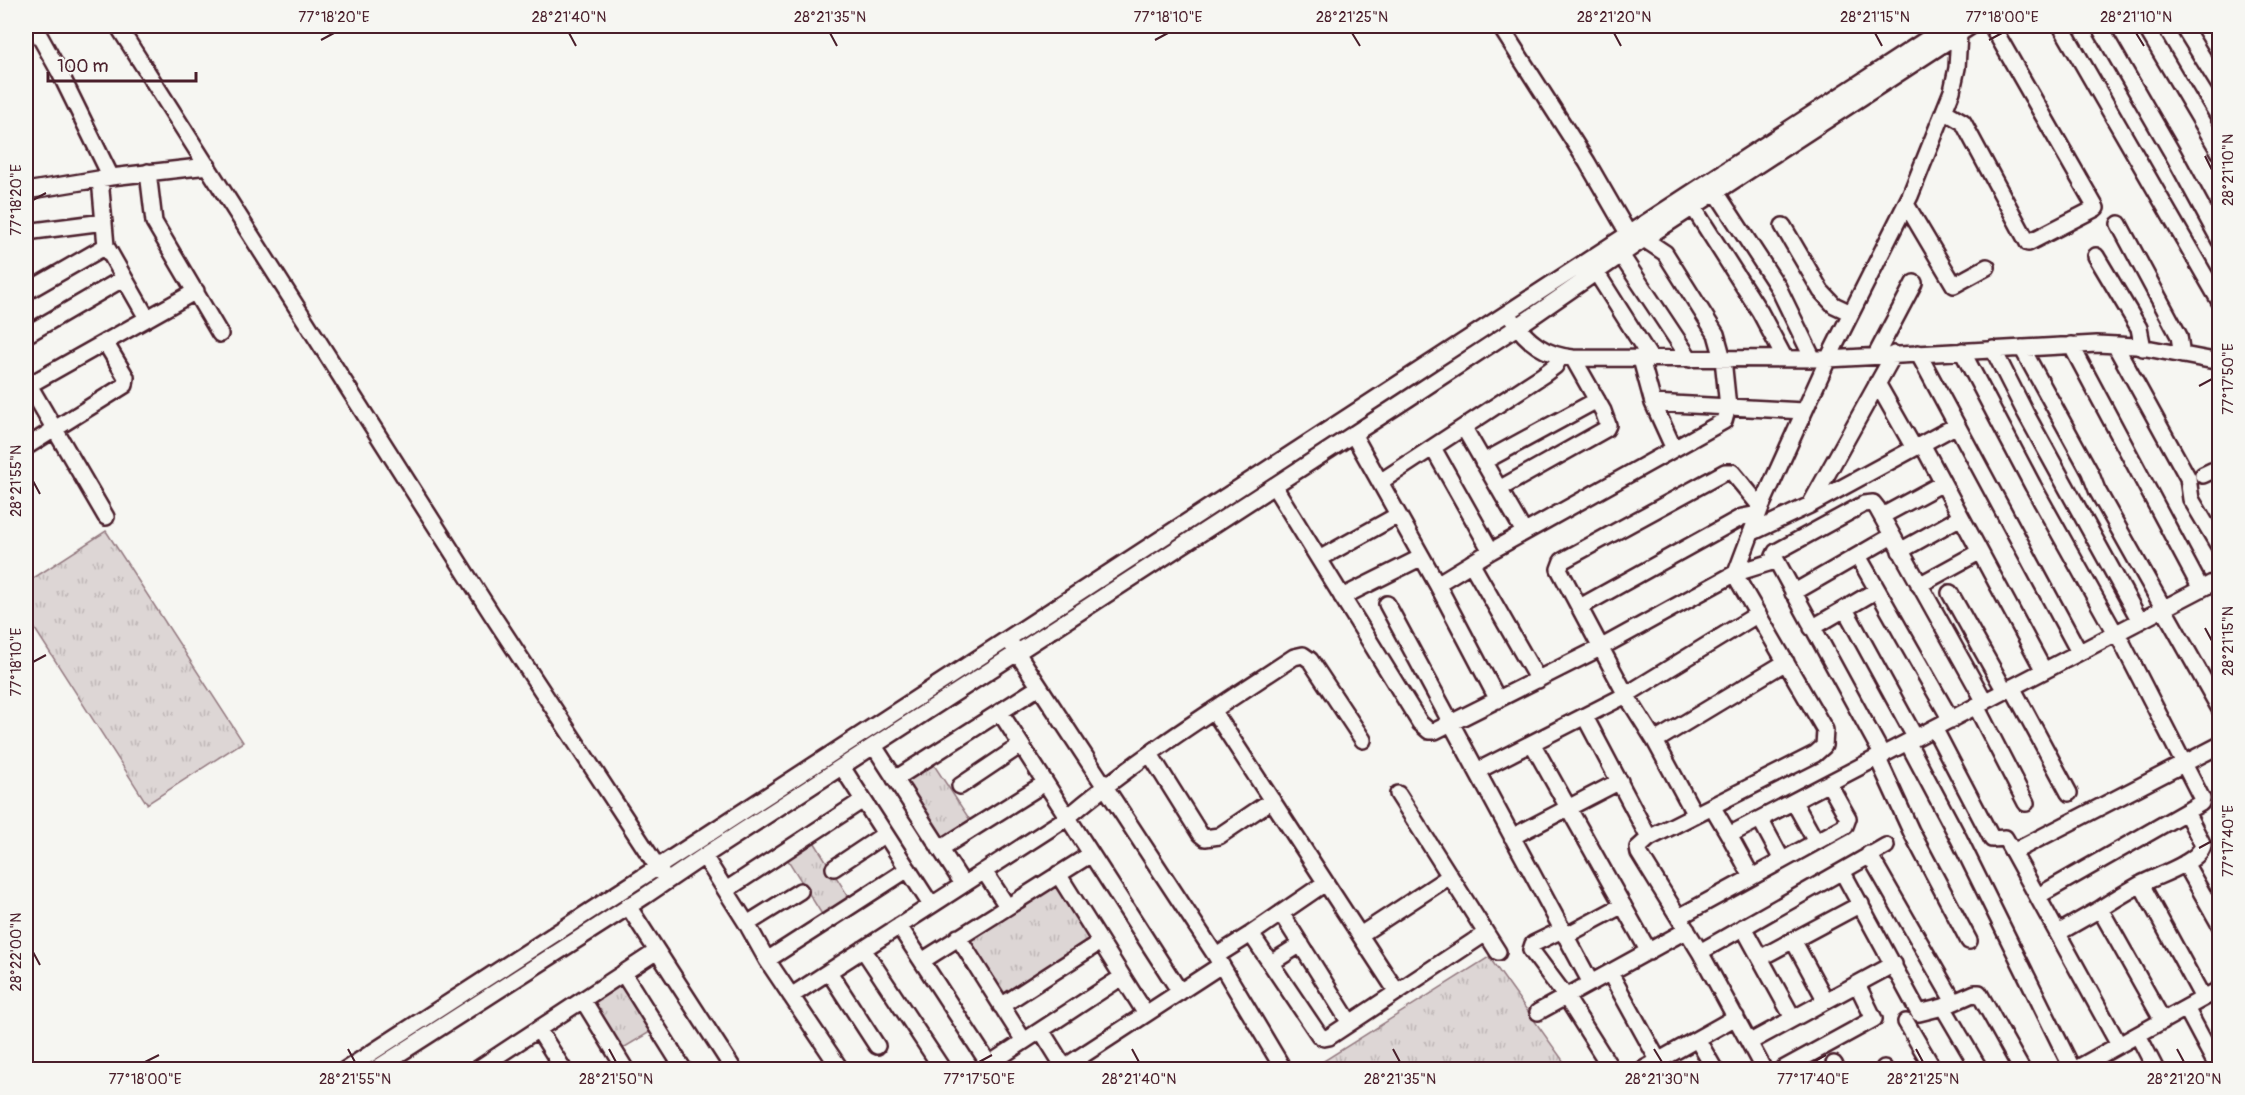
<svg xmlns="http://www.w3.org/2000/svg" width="2245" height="1095" font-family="Pangolin,sans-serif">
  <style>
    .grass { fill: url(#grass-tufts); stroke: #947a80; stroke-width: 1.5 }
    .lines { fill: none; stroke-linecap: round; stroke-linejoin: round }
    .minor-casing { stroke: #4a1f2b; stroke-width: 20 }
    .minor { stroke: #f6f6f2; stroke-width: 15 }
    .ticks { fill: none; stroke: #4a1f2b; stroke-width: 2 }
    .neatline { fill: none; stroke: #4a1f2b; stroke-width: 2 }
    .ticks-label { font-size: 15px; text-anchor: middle; fill: #4a1f2b }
  </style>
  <defs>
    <pattern id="grass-tufts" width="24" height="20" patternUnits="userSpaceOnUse" patternTransform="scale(1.5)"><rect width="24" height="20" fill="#ddd6d5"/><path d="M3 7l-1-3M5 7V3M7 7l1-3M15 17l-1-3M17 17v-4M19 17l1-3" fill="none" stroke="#bfb7b7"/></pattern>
  </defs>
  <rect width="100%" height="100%" fill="#f6f6f2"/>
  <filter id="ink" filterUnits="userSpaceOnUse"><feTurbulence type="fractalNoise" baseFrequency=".0167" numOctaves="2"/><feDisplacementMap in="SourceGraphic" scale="12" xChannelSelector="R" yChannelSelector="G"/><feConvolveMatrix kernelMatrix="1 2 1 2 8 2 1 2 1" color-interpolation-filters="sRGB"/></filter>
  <g filter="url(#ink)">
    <path class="grass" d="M 106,531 L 243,742 L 147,804 L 26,615 L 26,583 Z
      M 932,762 L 970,820 L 942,838 L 905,779 Z
      M 813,840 L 850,899 L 823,916 L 786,857 Z
      M 1055,881 L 1093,942 L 1003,999 L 965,939 Z
      M 1489,957 L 1569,1069 L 1311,1069 Z
      M 620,983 L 650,1032 L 620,1050 L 590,1001 Z"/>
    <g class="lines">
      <g class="minor-casing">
        <path id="minor" d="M 34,26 L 59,71 L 111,177
          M 118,26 L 491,613 L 662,874
          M 1500,26 L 1587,162 L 1632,240
          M 2061,26 L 2220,302
          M 2099,26 L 2174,156 L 2220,241
          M 2145,26 L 2220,153
          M 2183,26 L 2220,86
          M 1944,111 L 1963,122 L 2028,243 L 2096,208 L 1992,26
          M 148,172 L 154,222 L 220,334
          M 100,179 L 106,246 L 147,318
          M 26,191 L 111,177 L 208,166
          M 1716,192 L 1778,287 L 1813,359
          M 1906,204 L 1954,285 L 1987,267
          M 1693,207 L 1760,312 L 1785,359
          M 2119,224 L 2179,336 L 2182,355
          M 1783,226 L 1821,291 L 1834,305 L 1851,313
          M 26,232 L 104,222
          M 1621,255 L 1690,359
          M 2096,256 L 2139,328 L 2143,348
          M 1596,272 L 1651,359
          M 26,292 L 106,246
          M 1512,319 C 1527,342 1545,355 1573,358 L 1828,359 L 2097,344 L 2136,346 L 2220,362
          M 26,335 L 124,278
          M 2071,345 L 2201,589
          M 2115,345 L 2188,478 L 2191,499 L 2220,548
          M 2022,348 L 2090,472 L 2097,490 L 2220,709
          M 1993,349 L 2025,412 L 2140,621
          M 1962,351 L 2033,486 L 2115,633
          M 1918,353 L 2079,652
          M 1876,355 L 1914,283
          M 1641,359 L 1653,403 L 1674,449
          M 26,380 L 106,517
          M 1877,383 L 1914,448
          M 29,385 L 196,291
          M 1653,403 L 1804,411
          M 1464,428 L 1524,532
          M 1353,434 L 1437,584 L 1498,700
          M 1922,444 L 2044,671
          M 26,447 L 125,385 L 126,377 L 105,342
          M 1433,448 L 1491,551 L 1437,584
          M 1483,462 L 1597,400
          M 2203,475 L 2220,467
          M 1380,482 L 1543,375 L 1555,366 L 1560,357
          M 1274,486 L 1420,723 L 1429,731 L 1435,731 L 1600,648 L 1736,573 L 1775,561
          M 1499,489 L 1606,429 L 1608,425 L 1603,411 L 1573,358
          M 1810,505 L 1894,354
          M 1882,516 L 1943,483
          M 1751,533 L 1810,505 L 1957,425
          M 1491,551 L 1724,421 L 1728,407 L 1723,359 L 1716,334 L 1665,253 L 1644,239
          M 1900,551 L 1961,517
          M 1858,556 L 1951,720
          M 1319,559 L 1398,515
          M 1471,563 L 1538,680
          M 1919,585 L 1979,552
          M 1793,593 L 1892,536
          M 1950,593 L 2005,691
          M 1342,597 L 1422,557
          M 1387,604 L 1591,983
          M 1580,607 L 1742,517 L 1758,514
          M 1845,609 L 1915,737
          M 1812,628 L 1877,590
          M 1012,645 L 1216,956 L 1284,1070
          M 2012,687 L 2069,793
          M 1976,706 L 2026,803
          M 1213,710 L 1397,992
          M 1000,712 L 1180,992
          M 1585,717 L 1649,838
          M 1934,728 L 1992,839 L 2005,838 L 2013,852
          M 1655,741 L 1786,662
          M 1532,743 L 1649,952
          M 1908,743 L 1959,839 L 2073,1070
          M 874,746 L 963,884
          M 1150,754 L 1200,834 L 1205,838 L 1219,836 L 1272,800
          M 1883,756 L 1774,556 L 1776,552 L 1864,504 L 1873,503 L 1877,508 L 1985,702
          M 1878,759 L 1911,831 L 1969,941
          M 842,767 L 931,905
          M 1477,771 L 1626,695 L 1758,614
          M 895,779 L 1039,687
          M 960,786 L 1021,745
          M 1398,794 L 1498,952
          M 1794,802 L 1816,842
          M 1712,806 L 1729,835 L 2220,579
          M 1695,815 L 1655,741 L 1626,695 L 1559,569 L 1562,561 L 1725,472 L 1732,472 L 1761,507
          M 1760,819 L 1782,860
          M 1512,837 L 1620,781
          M 940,849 L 1045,783
          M 1869,854 L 1954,1002
          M 704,856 L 747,924 L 767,960 L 841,1070
          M 2185,863 L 2220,925
          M 834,868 L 885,834
          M 984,871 L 1007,906
          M 1842,871 L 1919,1013 L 1943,1007 L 1975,993 L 1979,993 L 2022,1070
          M 1058,874 L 1146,1014
          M 1752,877 L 1845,826 L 1848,818 L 1829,784
          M 1325,883 L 1251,934 L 1319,1035 L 1324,1038 L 1329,1037 L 1486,933
          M 2141,884 L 2203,998
          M 726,890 L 863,800
          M 2038,896 L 2201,803 L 2202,799 L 2117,633
          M 628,906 L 734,1070
          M 1281,913 L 1350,1023
          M 1679,917 L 1752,877 L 1729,835
          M 747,924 L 800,891
          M 899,926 L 989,1064
          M 1743,927 L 1793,1018
          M 1562,930 L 1533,944 L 1531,950 L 1566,997 L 1612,1070
          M 2058,933 L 2100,909
          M 1360,935 L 1450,876
          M 1565,936 L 1623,905
          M 958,937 L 1024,1041
          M 1793,940 L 1826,1001
          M 863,949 L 943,1070
          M 1700,952 L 1886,846
          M 1216,956 L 1251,934
          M 1760,958 L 1861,904
          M 767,960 L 908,869
          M 922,961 L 1091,854
          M 1271,963 L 1301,944
          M 829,972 L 877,1046
          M 623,973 L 684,1070
          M 1610,973 L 1658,1060
          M 791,996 L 1068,817 C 1138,757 1217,708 1294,657 L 1303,655 L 1310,660 L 1363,740
          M 583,1000 L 626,1070
          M 1001,1006 L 1100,942
          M 1943,1007 L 1980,1070
          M 2186,1008 L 2219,1070
          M 1538,1012 L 1687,930
          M 2163,1021 L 2100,909 C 2113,900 2127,892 2141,884 C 2156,876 2199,863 2203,845 L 2186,812
          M 1906,1022 L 1934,1070
          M 538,1029 L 564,1070
          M 1041,1030 L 1064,1067
          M 2138,1035 L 2156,1070
          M 1697,1039 L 1715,1070
          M 1750,1042 L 1894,964
          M 2119,1045 L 2013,852 L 2220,745
          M 1834,1064 L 1837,1070
          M 1884,1068 L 1884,1070
          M 345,1070 L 638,880 L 1947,26
          M 374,1070 L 645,896 L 704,856 L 1409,398 L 1517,327 L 1644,239 L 1971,26
          M 476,1070 L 657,951
          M 980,1070 L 1122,977
          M 1060,1070 L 1221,965
          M 1642,1070 L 1736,1017
          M 1764,1070 L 1700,952 L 1639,853 L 1638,848 L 1649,838 L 1815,754 L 1824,746 L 1825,730 L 1739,582 L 1736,573 L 1761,507 L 1828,359 L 1910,196 L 1952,91 L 1957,68 L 1959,34
          M 1781,1070 L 1874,1019 L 1857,984
          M 2074,1070 L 2220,989"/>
      </g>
      <use href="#minor" class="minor"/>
    </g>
  </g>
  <path class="ticks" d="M 569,33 L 576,46M 830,33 L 837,46M 1352,33 L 1360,46M 1614,33 L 1621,46M 1875,33 L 1882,46M 2136,33 L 2144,46M 321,40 L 334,33M 1155,40 L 1168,33M 1989,40 L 2002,33M 2205,156 L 2212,170M 33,200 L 46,193M 2199,386 L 2212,379M 33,481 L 40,494M 2205,628 L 2212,641M 33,662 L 46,655M 2199,848 L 2212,841M 33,952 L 40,965M 348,1049 L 355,1062M 609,1049 L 616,1062M 1132,1049 L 1139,1062M 1393,1049 L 1400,1062M 1654,1049 L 1662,1062M 1916,1049 L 1923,1062M 2177,1049 L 2184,1062M 145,1062 L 159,1055M 979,1062 L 992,1055M 1813,1062 L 1826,1055"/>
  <rect width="2245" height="1095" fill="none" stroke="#f6f6f2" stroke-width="66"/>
  <path d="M48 72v9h148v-9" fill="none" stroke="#4a1f2b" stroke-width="3"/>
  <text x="57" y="72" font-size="18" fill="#4a1f2b" stroke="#f6f6f2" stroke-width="4.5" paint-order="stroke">100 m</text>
  <rect x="33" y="33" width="2179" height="1029" class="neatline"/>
  <g class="ticks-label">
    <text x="334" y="22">77°18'20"E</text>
    <text x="569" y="22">28°21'40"N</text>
    <text x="830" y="22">28°21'35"N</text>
    <text x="1168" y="22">77°18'10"E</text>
    <text x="1352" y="22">28°21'25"N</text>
    <text x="1614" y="22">28°21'20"N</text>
    <text x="1875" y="22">28°21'15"N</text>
    <text x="2002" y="22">77°18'00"E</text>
    <text x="2136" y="22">28°21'10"N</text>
    <text transform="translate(2228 170) rotate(-90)" y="5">28°21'10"N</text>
    <text transform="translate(16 200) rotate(-90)" y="5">77°18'20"E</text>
    <text transform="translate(2228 379) rotate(-90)" y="5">77°17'50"E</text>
    <text transform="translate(16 481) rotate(-90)" y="5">28°21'55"N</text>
    <text transform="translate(2228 641) rotate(-90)" y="5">28°21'15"N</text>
    <text transform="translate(16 662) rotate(-90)" y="5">77°18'10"E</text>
    <text transform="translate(2228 841) rotate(-90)" y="5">77°17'40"E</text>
    <text transform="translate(16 952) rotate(-90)" y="5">28°22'00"N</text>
    <text x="145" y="1084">77°18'00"E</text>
    <text x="355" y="1084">28°21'55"N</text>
    <text x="616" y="1084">28°21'50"N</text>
    <text x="979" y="1084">77°17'50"E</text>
    <text x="1139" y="1084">28°21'40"N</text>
    <text x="1400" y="1084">28°21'35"N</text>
    <text x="1662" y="1084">28°21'30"N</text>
    <text x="1813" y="1084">77°17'40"E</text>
    <text x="1923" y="1084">28°21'25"N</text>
    <text x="2184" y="1084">28°21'20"N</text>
  </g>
</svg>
